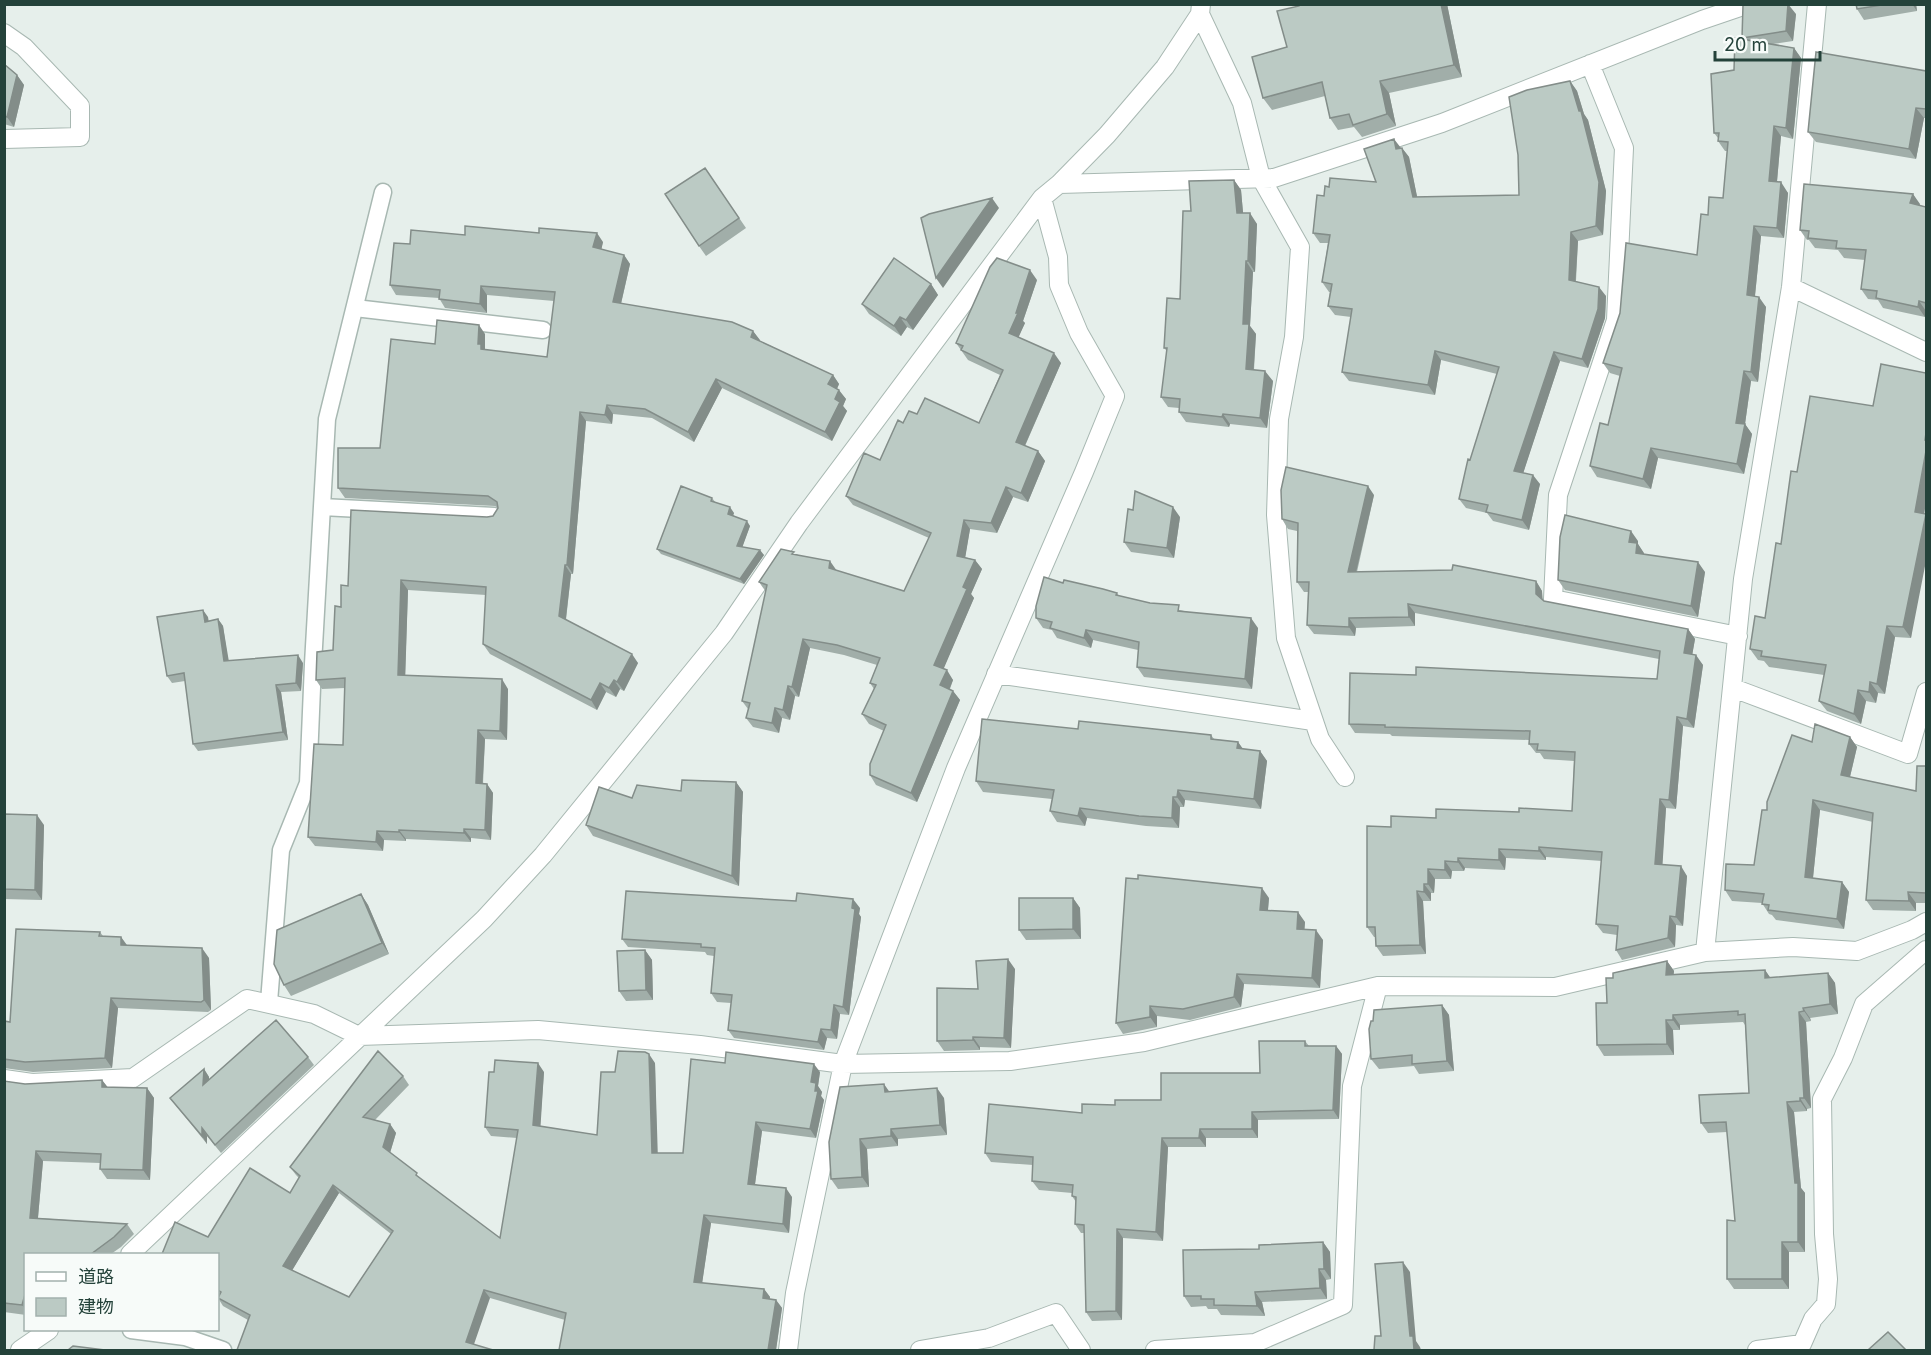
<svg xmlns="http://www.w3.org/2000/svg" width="1931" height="1355" font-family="Inter,'Noto Sans JP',sans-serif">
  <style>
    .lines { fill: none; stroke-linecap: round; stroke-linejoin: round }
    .lane-casing { stroke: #a8b8b2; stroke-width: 19 }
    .street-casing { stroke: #a8b8b2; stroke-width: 20 }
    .lane { stroke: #fff; stroke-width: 16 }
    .street { stroke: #fff; stroke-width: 18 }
    .wall { fill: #a1aea9; fill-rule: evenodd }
    .shaded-wall { fill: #838d89 }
    .building { fill: #bbcac4; stroke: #838d89; stroke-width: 1.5; fill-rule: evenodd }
  </style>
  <rect width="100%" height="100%" fill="#e6efeb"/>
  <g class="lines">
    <g class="lane-casing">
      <path id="lane" d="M 355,308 L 543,330
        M 322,507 L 494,516
        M 269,1002 L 281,850 L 308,783 L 313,664 L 327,419 L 383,192
        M 131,1330 L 185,1337 L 223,1350"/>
    </g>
    <g class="street-casing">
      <path id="street" d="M 1200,14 L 1242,103 L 1261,178 L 1300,247 L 1294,337 L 1279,419 L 1276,515 L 1286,638 L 1320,739 L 1345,777
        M 4,33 L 24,47 L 80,106 L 80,137 L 4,139
        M 1590,64 L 1624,148 L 1616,320 L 1558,495 L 1553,599 L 1738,636
        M 1059,184 L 1274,178 L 1442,123 L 1702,20 L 1749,4
        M 1791,287 L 1926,352
        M 996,674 L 1313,721
        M 1733,688 L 1908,754 L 1926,692
        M 1705,952 L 1743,579 L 1791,287 L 1817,4
        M 4,1079 L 32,1083 L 133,1078 L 247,999 L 314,1014 L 359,1036 L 538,1030 L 700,1045 L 843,1064 L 1010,1061 L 1144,1042 L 1378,986 L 1555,987 L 1705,952 L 1793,947 L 1857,951 L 1912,930 L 1926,922
        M 130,1254 L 484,919 L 543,855 L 724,633 L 799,523 L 1042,198 L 1059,184 L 1107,135 L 1165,67 L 1200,14 L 1201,4
        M 20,1350 L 49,1330
        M 788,1350 L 795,1293 L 843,1064 L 956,768 L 1084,472 L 1115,396 L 1079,333 L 1059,285 L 1058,257 L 1042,198
        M 920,1350 L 989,1338 L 1056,1313 L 1081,1350
        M 1155,1350 L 1255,1343 L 1343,1305 L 1352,1086 L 1378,986
        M 1757,1350 L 1802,1344 L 1813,1319 L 1826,1304 L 1828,1279 L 1824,1234 L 1822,1099 L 1843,1058 L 1864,1004 L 1926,950"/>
    </g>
    <use href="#lane" class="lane"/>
    <use href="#street" class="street"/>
  </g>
  <path class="wall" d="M 1299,4 L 1447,4 L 1462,77 L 1389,93 L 1396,126 L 1362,137 L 1354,127 L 1338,130 L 1330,118 L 1325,96 L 1272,110 L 1263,98 L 1287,47 Z
    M 1856,4 L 1916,4 L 1917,11 L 1864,20 L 1857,9 Z
    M 1796,14 L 1793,41 L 1773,44 L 1794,48 L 1801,58 L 1793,139 L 1781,136 L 1777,182 L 1788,193 L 1784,238 L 1761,236 L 1755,296 L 1766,307 L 1758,382 L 1751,381 L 1745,424 L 1752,434 L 1744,474 L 1658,458 L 1651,489 L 1597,477 L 1590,466 L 1608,425 L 1620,376 L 1610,373 L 1603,363 L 1697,255 L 1708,215 L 1723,198 L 1727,151 L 1725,151 L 1718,141 L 1718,138 L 1714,133 L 1743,39 L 1742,38 Z
    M 4,64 L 17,75 L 24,85 L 14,127 L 4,124 Z
    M 1926,71 L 1926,118 L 1924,118 L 1916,159 L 1816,142 L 1808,132 Z
    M 1570,81 L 1577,91 L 1584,114 L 1588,120 L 1606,191 L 1603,235 L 1578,241 L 1576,281 L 1606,296 L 1605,318 L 1588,368 L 1560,361 L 1523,473 L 1540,484 L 1529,530 L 1493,521 L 1487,513 L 1466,508 L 1459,499 L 1470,460 L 1497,374 L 1441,360 L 1435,395 L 1349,381 L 1342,372 L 1351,317 L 1335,315 L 1328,306 L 1330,292 L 1329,292 L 1322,282 L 1328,243 L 1320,243 L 1313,233 L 1324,196 L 1329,187 L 1376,182 L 1400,148 L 1402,148 L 1409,157 L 1417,197 L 1519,195 Z
    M 705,168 L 746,228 L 706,256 L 699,246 Z
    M 1234,180 L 1241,190 L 1243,213 L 1257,224 L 1255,272 L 1253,272 L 1250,326 L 1256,334 L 1254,370 L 1273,381 L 1267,428 L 1230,424 L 1229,427 L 1186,422 L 1179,412 L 1179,408 L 1168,407 L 1161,397 L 1167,351 L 1164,348 L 1180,299 L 1191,211 Z
    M 1913,194 L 1919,205 L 1926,207 L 1926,311 L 1925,317 L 1883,308 L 1878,300 L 1868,299 L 1861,289 L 1865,260 L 1844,258 L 1838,250 L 1815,248 L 1809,240 L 1807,240 L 1800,230 Z
    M 603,242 L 601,249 L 624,255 L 630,264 L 621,304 L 753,331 L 760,341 L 833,375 L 839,384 L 837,389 L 846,399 L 843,406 L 847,411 L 832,441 L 722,388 L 694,442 L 652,418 L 613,414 L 612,424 L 586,421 L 573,574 L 571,574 L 566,620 L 638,663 L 624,691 L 620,689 L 616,697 L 606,692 L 597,710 L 490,654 L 483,644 L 486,595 L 408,590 L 405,675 L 508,689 L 507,740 L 485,739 L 483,784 L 487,784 L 493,793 L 491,840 L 471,838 L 471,842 L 406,839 L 406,841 L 384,840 L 383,851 L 315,846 L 308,837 L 343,745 L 345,688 L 322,689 L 316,680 L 333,650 L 341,607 L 348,586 L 487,517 L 493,516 L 498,508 L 495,506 L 345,498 L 338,488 L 380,448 L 435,344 L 485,334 L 485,350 L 547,357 L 554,301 L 487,295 L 487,313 L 445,308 L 439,298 L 396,295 L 390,285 L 410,244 Z
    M 1037,280 L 1023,321 L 1025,323 L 1018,337 L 1061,363 L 1025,446 L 1038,451 L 1045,461 L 1028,502 L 1013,497 L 997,533 L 970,529 L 965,557 L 975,560 L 982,569 L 971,594 L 974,598 L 943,669 L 953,680 L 950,689 L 953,691 L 960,700 L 917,802 L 876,785 L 870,775 L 884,731 L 869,724 L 862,714 L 874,689 L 870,683 L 877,665 L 844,655 L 810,648 L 799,697 L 795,696 L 790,720 L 782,718 L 779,733 L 753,727 L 746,718 L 748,709 L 742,701 L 766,592 L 759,582 L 796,554 L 837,571 L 904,591 L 929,538 L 853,505 L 846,496 L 880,460 L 903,423 L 917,414 L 979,423 L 1000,375 L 968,360 L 956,343 Z
    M 931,284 L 938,295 L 913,330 L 907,327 L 901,336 L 869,314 L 862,304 Z
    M 1873,406 L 1924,514 L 1911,638 L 1895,637 L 1885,694 L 1878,693 L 1876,703 L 1866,701 L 1861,724 L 1827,711 L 1819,701 L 1824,675 L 1769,667 L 1764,661 L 1758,660 L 1750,649 L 1765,618 L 1797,472 Z
    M 1374,495 L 1357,572 L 1536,581 L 1542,591 L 1542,599 L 1544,601 L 1688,629 L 1695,639 L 1692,655 L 1703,665 L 1694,728 L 1683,726 L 1676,809 L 1666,808 L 1662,864 L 1687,876 L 1683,926 L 1676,925 L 1675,947 L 1622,960 L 1616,950 L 1617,935 L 1603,933 L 1596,924 L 1602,861 L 1546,857 L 1546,860 L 1506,858 L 1505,870 L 1465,868 L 1464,871 L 1452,871 L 1451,879 L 1435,879 L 1434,893 L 1431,893 L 1431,901 L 1423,901 L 1426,954 L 1383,956 L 1376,946 L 1375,937 L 1374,937 L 1367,927 L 1391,827 L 1436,818 L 1519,812 L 1572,811 L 1574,761 L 1544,759 L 1540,753 L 1536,753 L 1529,744 L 1529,740 L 1392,736 L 1390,734 L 1355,733 L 1349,724 L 1657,679 L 1659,659 L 1415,613 L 1415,626 L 1356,628 L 1355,636 L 1314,634 L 1307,625 L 1308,592 L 1304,592 L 1297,582 L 1297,531 L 1288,529 L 1282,519 Z
    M 712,498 L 716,503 L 734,513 L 733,515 L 750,526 L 742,547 L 764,555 L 744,584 L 661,554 L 657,549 Z
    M 1180,517 L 1174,558 L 1131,552 L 1124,542 Z
    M 1638,541 L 1638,544 L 1644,554 L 1705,572 L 1698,617 L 1565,590 L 1558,580 Z
    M 1063,583 L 1117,593 L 1119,596 L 1258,628 L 1252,689 L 1144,677 L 1137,667 L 1138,650 L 1093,640 L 1091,648 L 1057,638 L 1052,630 L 1043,628 L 1036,618 Z
    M 208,617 L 208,621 L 218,619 L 223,626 L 228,661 L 303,663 L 301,691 L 281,692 L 288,740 L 198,751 L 193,744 L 185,681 L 172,683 L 167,676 Z
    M 1078,729 L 1211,735 L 1214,739 L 1238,742 L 1243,749 L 1260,751 L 1267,761 L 1261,809 L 1185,800 L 1184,807 L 1180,807 L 1179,828 L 1146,826 L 1087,818 L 1085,826 L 1057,822 L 1050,811 L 1052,799 L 983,792 L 976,781 Z
    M 1850,737 L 1857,747 L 1850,777 L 1916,791 L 1926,766 L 1926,903 L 1916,903 L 1916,911 L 1873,910 L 1866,900 L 1873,822 L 1820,810 L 1813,878 L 1842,882 L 1849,892 L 1844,929 L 1776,920 L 1772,915 L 1769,914 L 1762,903 L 1732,901 L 1725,890 L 1754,865 L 1767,810 L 1812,742 Z
    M 736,782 L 743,792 L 739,886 L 593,836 L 586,825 L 632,798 L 681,791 Z
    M 4,814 L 44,825 L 42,900 L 4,899 Z
    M 361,894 L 368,905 L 389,954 L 291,996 L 284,985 Z
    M 1073,898 L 1080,908 L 1081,939 L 1026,940 L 1019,930 Z
    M 1269,898 L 1268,910 L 1305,922 L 1304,929 L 1323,940 L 1320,988 L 1244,984 L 1241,1007 L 1190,1020 L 1157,1016 L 1157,1027 L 1123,1034 L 1116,1023 Z
    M 860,908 L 859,914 L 861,917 L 849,1015 L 840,1014 L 837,1039 L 827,1038 L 824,1050 L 734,1038 L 728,1030 L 731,1003 L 717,1002 L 711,993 L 714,956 L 707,955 L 705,952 L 628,947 L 622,939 Z
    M 100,932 L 103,936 L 121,937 L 127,945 L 209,958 L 211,1010 L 208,1012 L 118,1008 L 112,1068 L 33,1072 L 4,1068 L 4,1021 L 10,1022 Z
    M 645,950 L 652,960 L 653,1000 L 626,1001 L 619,991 Z
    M 1667,961 L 1674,971 L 1673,974 L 1765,970 L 1770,978 L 1828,973 L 1835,983 L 1838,1014 L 1810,1018 L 1811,1021 L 1806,1022 L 1811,1108 L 1807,1109 L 1807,1111 L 1794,1112 L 1801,1188 L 1805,1193 L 1805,1252 L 1789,1252 L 1789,1289 L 1734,1289 L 1727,1279 L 1735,1221 L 1727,1132 L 1708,1133 L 1701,1123 L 1749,1093 L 1745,1025 L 1743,1022 L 1680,1025 L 1680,1030 L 1673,1030 L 1674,1055 L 1604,1056 L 1597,1045 L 1613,978 Z
    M 1015,969 L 1011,1048 L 980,1047 L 980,1050 L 944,1051 L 937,1041 L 978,989 Z
    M 1442,1005 L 1449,1015 L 1454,1071 L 1419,1074 L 1414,1066 L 1379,1069 L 1371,1059 Z
    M 1305,1041 L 1309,1046 L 1336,1046 L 1342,1054 L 1339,1119 L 1258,1120 L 1258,1138 L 1206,1138 L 1206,1147 L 1168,1147 L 1163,1241 L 1123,1238 L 1122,1320 L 1092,1321 L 1086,1312 L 1084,1233 L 1081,1233 L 1075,1224 L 1076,1202 L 1072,1196 L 1072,1193 L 1039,1190 L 1032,1181 L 1033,1165 L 991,1162 L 985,1153 L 1082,1113 L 1115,1105 L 1161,1100 L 1260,1073 Z
    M 308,1057 L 314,1065 L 221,1153 L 207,1136 L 207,1144 L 170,1098 L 204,1069 L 209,1077 L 209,1080 Z
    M 655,1063 L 657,1153 L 683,1153 L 820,1072 L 818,1086 L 822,1092 L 821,1096 L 824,1100 L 816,1138 L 762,1131 L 755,1184 L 792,1197 L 789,1233 L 711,1223 L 702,1283 L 764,1289 L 770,1297 L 769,1299 L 776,1300 L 782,1308 L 776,1350 L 559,1350 L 565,1320 L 490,1298 L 248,1320 L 223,1306 L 218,1298 L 218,1254 L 208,1237 L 290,1193 L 299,1178 L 296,1175 L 290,1167 L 403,1076 L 409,1085 L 375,1120 L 390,1124 L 396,1133 L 390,1153 L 421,1179 L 500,1238 L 517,1138 L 491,1136 L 485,1127 L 544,1072 L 540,1126 L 597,1135 L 615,1072 ZM 339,1193 L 391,1234 L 349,1297 L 292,1270 Z
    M 102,1080 L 107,1087 L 147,1088 L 154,1098 L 150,1180 L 107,1179 L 100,1169 L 100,1163 L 43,1161 L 38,1218 L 127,1224 L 134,1234 L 121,1247 L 111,1254 L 26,1254 L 26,1315 L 4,1312 L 4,1081 L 25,1084 Z
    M 889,1092 L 944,1098 L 947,1135 L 898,1139 L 898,1146 L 867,1149 L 869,1187 L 838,1189 L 831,1179 Z
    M 1323,1242 L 1330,1252 L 1331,1279 L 1326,1280 L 1327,1299 L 1262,1302 L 1265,1316 L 1221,1315 L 1217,1309 L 1208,1309 L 1206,1306 L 1191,1307 L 1184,1296 L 1259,1249 Z"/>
  <path class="shaded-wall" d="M 1441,4 L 1447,4 L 1462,77 L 1454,65 Z
    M 1788,4 L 1796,14 L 1793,41 L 1786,31 Z
    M 1912,4 L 1916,4 L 1917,11 Z
    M 1794,48 L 1801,58 L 1793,139 L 1786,128 Z
    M 17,75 L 24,85 L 14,127 L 7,117 Z
    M 1380,81 L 1389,93 L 1396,126 L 1387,114 Z
    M 1570,81 L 1577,91 L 1584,114 L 1588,120 L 1606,191 L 1603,235 L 1596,226 L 1579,111 Z
    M 1916,108 L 1924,118 L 1916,159 L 1909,149 Z
    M 1774,126 L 1781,136 L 1776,192 L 1769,181 Z
    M 1394,139 L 1401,148 L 1396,149 Z
    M 1402,148 L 1409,157 L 1419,206 L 1413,197 Z
    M 1234,180 L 1241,190 L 1244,223 L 1237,213 Z
    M 1781,182 L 1788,193 L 1784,238 L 1777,228 Z
    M 1913,194 L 1920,204 L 1918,213 L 1910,203 Z
    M 992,198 L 999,208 L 943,288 L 936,278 Z
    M 1250,213 L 1257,224 L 1255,272 L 1248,261 Z
    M 1754,226 L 1761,236 L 1754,305 L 1747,295 Z
    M 1571,232 L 1578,241 L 1575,289 L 1569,280 Z
    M 597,233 L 603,242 L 600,256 L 593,247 Z
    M 624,255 L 630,264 L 619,312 L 613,302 Z
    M 1246,261 L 1253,272 L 1250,326 L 1256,334 L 1253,379 L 1246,369 L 1243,324 Z
    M 1030,270 L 1037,280 L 1023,321 L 1025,323 L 1016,343 L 1009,333 Z
    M 931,284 L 938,295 L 913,330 L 906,320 Z
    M 481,286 L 487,295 L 487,313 L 480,304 Z
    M 1599,287 L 1606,296 L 1605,318 L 1588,368 L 1582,359 Z
    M 1759,297 L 1766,307 L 1758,382 L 1751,372 Z
    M 1919,301 L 1926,311 L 1925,317 L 1918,307 Z
    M 900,317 L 907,327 L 901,336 L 894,326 Z
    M 479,325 L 485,334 L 485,349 L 487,358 L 478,344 Z
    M 753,331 L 760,340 L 757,346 L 751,337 Z
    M 1435,351 L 1441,360 L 1435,395 L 1428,385 Z
    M 1554,352 L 1560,361 L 1521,480 L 1514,471 Z
    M 1054,353 L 1061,363 L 1022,452 L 1016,442 Z
    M 1265,371 L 1273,381 L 1267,428 L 1260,418 Z
    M 1744,371 L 1751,381 L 1745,424 L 1752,434 L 1744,474 L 1737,464 L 1736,423 Z
    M 833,375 L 839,384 L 835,393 L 828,384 Z
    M 716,379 L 722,388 L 694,442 L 688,432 Z
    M 839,390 L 846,399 L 843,406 L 847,411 L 832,441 L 825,432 L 835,399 Z
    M 607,405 L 613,414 L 612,424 L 605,415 Z
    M 580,412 L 586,421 L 573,574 L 567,565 Z
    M 1223,414 L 1230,424 L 1229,427 L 1222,417 Z
    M 1651,448 L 1658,458 L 1651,489 L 1643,479 Z
    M 1038,451 L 1045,461 L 1028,502 L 1021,493 Z
    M 1926,451 L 1926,502 L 1923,523 L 1915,512 Z
    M 1533,475 L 1540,484 L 1529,530 L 1522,520 Z
    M 1368,486 L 1374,495 L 1354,581 L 1348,572 Z
    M 1006,487 L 1013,497 L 997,533 L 991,523 Z
    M 730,507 L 734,513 L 732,519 L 728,514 Z
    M 1173,507 L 1180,517 L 1174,558 L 1167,548 Z
    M 1926,514 L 1926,561 L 1911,638 L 1903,627 Z
    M 964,520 L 970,529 L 964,565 L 957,556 Z
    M 747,521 L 750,526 L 741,551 L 737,546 Z
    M 1631,531 L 1638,541 L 1638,544 L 1644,553 L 1643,563 L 1629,542 Z
    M 760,550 L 764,555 L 744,584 L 740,579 Z
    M 975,560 L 982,569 L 971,594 L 974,598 L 941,675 L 934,665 L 963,587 Z
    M 830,561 L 837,571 L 829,568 Z
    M 1698,562 L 1705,572 L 1698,617 L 1691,606 Z
    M 565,565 L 571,574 L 565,626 L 559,616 Z
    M 401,580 L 408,590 L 405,684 L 398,675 Z
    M 1536,581 L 1542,591 L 1543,603 L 1536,594 Z
    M 1408,604 L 1415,613 L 1415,626 L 1409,617 Z
    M 203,610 L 208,617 L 210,629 L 205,622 Z
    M 1251,618 L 1258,628 L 1252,689 L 1245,679 Z
    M 1349,618 L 1356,628 L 1355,636 L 1349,627 Z
    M 218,619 L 223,626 L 230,668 L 224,661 Z
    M 1887,626 L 1895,637 L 1885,694 L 1877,684 Z
    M 1688,629 L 1695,639 L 1691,662 L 1684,653 Z
    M 1086,630 L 1093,640 L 1091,648 L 1084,638 Z
    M 803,639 L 810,648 L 799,697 L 792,687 Z
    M 632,654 L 638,663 L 624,691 L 617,682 Z
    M 298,655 L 303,663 L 301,691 L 296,683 Z
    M 1696,655 L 1703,665 L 1694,728 L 1687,719 Z
    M 947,670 L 953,680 L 947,695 L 940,685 Z
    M 502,679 L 508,689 L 507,740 L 500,731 Z
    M 614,680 L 620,689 L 616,697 L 609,688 Z
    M 1870,682 L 1878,693 L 1876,703 L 1869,692 Z
    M 600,683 L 606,692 L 597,710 L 591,700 Z
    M 276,685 L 281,692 L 288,740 L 283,732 Z
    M 788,686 L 795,696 L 790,720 L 783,710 Z
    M 1858,690 L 1866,701 L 1861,724 L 1854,714 Z
    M 953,691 L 960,700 L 917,802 L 911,793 Z
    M 775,708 L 782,718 L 779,733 L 772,723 Z
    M 1677,717 L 1683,726 L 1676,809 L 1669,800 Z
    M 478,730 L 485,739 L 482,793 L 476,783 Z
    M 1850,737 L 1857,747 L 1848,785 L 1841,775 Z
    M 1238,742 L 1245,752 L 1237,748 Z
    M 1260,751 L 1267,761 L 1261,809 L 1254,799 Z
    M 736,782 L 743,792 L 739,886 L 732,876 Z
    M 487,784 L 493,793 L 491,840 L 485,830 Z
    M 1178,790 L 1185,800 L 1184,807 L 1177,797 Z
    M 1173,797 L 1180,807 L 1179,828 L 1172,818 Z
    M 1660,799 L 1666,808 L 1662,873 L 1655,864 Z
    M 1813,800 L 1820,810 L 1812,887 L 1805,877 Z
    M 1080,808 L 1087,818 L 1085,826 L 1078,816 Z
    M 37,815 L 44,825 L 42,900 L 35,890 Z
    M 464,829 L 471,838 L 471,842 L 464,833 Z
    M 399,830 L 406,839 L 406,841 L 399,832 Z
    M 377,831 L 384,840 L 383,851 L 376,842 Z
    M 1539,847 L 1546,857 L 1546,860 L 1539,851 Z
    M 1499,849 L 1506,858 L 1505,870 L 1499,860 Z
    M 1458,858 L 1465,868 L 1464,871 L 1458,862 Z
    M 1445,861 L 1452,871 L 1451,879 L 1445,870 Z
    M 1681,866 L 1687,876 L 1683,926 L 1676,917 Z
    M 1428,869 L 1435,879 L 1434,893 L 1428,884 Z
    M 1842,882 L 1849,892 L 1844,929 L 1837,919 Z
    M 1424,884 L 1431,893 L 1431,901 L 1424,892 Z
    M 1262,888 L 1269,898 L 1267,920 L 1260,910 Z
    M 1417,891 L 1423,901 L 1426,954 L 1420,945 Z
    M 1908,892 L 1916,903 L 1916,911 L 1909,901 Z
    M 361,894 L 368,905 L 389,954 L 382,943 Z
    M 1073,898 L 1080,908 L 1081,939 L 1073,929 Z
    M 853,899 L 860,908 L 859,914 L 861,917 L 849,1015 L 843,1007 Z
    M 1298,912 L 1305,922 L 1304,939 L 1297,929 Z
    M 1670,916 L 1676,925 L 1675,947 L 1668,938 Z
    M 1316,930 L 1323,940 L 1320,988 L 1312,978 Z
    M 121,937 L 128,947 L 121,945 Z
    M 202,948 L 209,958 L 211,1010 L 204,1000 Z
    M 645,950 L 652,960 L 653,1000 L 646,990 Z
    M 1008,959 L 1015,969 L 1011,1048 L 1004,1038 Z
    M 1667,961 L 1674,971 L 1673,985 L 1666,975 Z
    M 1765,970 L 1772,980 L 1765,978 Z
    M 1828,973 L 1835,983 L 1838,1014 L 1830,1004 Z
    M 1237,974 L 1244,984 L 1241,1007 L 1234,997 Z
    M 111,998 L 118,1008 L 112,1068 L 105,1058 Z
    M 834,1005 L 840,1014 L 837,1039 L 831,1030 Z
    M 1442,1005 L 1449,1015 L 1454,1071 L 1447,1061 Z
    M 1150,1006 L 1157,1016 L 1157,1027 L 1150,1017 Z
    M 1803,1008 L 1810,1018 L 1811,1021 L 1804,1011 Z
    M 1799,1012 L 1806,1022 L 1811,1108 L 1804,1098 Z
    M 1673,1015 L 1680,1025 L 1680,1030 L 1673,1020 Z
    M 1666,1020 L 1673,1030 L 1674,1055 L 1667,1044 Z
    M 821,1029 L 827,1038 L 824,1050 L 818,1042 Z
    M 973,1037 L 980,1047 L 980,1050 L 973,1040 Z
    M 1336,1046 L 1342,1054 L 1339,1119 L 1333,1110 Z
    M 649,1054 L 655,1063 L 658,1161 L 652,1153 Z
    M 538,1063 L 544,1072 L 540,1134 L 533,1125 Z
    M 814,1064 L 820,1072 L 818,1086 L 822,1092 L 821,1096 L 824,1100 L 816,1138 L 810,1129 L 811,1082 Z
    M 204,1069 L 209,1077 L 209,1093 L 203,1085 Z
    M 102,1080 L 110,1090 L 102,1087 Z
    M 884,1084 L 891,1094 L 885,1092 Z
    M 147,1088 L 154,1098 L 150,1180 L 143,1170 Z
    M 937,1088 L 944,1098 L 947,1135 L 940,1125 Z
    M 1800,1098 L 1807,1109 L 1807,1111 L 1800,1101 Z
    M 1787,1102 L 1794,1112 L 1801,1188 L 1805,1193 L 1805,1252 L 1798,1242 L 1795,1183 Z
    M 1252,1112 L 1258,1120 L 1258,1138 L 1252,1129 Z
    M 756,1122 L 762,1131 L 754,1192 L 748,1184 Z
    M 390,1124 L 396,1133 L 389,1156 L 383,1147 Z
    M 202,1128 L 207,1136 L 207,1144 L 202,1136 Z
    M 891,1129 L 898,1139 L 898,1146 L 891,1136 Z
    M 1200,1129 L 1206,1138 L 1206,1147 L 1199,1138 Z
    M 1162,1138 L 1168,1147 L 1163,1241 L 1156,1232 Z
    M 860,1139 L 867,1149 L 869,1187 L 862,1177 Z
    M 36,1151 L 43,1161 L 37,1228 L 30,1218 Z
    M 333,1185 L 339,1193 L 290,1274 L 283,1266 Z
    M 786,1188 L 792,1197 L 789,1233 L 783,1224 Z
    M 704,1215 L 711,1223 L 701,1291 L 694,1282 Z
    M 1117,1229 L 1123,1238 L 1122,1320 L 1116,1311 Z
    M 1323,1242 L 1330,1252 L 1331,1279 L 1324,1269 Z
    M 1782,1242 L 1789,1252 L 1789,1289 L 1782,1279 Z
    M 1403,1262 L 1410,1272 L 1416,1341 L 1420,1347 L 1421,1350 L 1414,1350 L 1410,1336 Z
    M 1319,1269 L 1326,1280 L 1327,1299 L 1320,1288 Z
    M 764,1289 L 770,1297 L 769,1307 L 763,1298 Z
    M 484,1290 L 490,1298 L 472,1350 L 466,1342 Z
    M 26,1291 L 26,1310 L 22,1305 Z
    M 1255,1292 L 1262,1302 L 1265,1316 L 1257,1306 Z
    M 776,1300 L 782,1308 L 776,1350 L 768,1350 Z"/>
  <path class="building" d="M 1299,4 L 1441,4 L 1454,65 L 1380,81 L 1387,114 L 1353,125 L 1349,114 L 1330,118 L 1322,82 L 1263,98 L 1252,57 L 1287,47 L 1277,11 L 1299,6 Z
    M 1745,4 L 1788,4 L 1786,31 L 1742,38 L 1743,5 Z
    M 1856,4 L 1888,4 L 1857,9 Z
    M 1735,38 L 1794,48 L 1786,128 L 1774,126 L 1769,181 L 1781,182 L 1777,228 L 1754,226 L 1747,295 L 1759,297 L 1751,372 L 1744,371 L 1736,423 L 1745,424 L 1737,464 L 1651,448 L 1643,479 L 1590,466 L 1600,423 L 1608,425 L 1622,368 L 1603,363 L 1620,313 L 1626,243 L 1697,255 L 1701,214 L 1708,215 L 1709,197 L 1723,198 L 1728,142 L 1718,141 L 1719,133 L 1714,133 L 1711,74 L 1734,70 Z
    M 1816,52 L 1926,71 L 1926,109 L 1916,108 L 1909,149 L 1808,132 Z
    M 4,64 L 17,75 L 7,117 L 4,116 Z
    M 1570,81 L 1579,111 L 1581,111 L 1599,182 L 1596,226 L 1571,232 L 1569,280 L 1599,287 L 1598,309 L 1582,359 L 1554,352 L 1514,471 L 1533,475 L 1522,520 L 1486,512 L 1488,505 L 1459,499 L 1468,459 L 1470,460 L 1499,367 L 1435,351 L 1428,385 L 1342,372 L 1352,309 L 1328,306 L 1332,284 L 1322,282 L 1330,235 L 1313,233 L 1317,195 L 1324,196 L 1325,186 L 1329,187 L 1330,178 L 1376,182 L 1364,149 L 1394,139 L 1396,149 L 1402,148 L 1413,197 L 1519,195 L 1518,155 L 1509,97 L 1527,90 Z
    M 705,168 L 739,218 L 699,246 L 665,194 Z
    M 1234,180 L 1237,213 L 1250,213 L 1248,261 L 1246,261 L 1243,324 L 1249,324 L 1246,369 L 1265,371 L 1260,418 L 1223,414 L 1222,417 L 1179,412 L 1180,399 L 1161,397 L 1167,348 L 1164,348 L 1167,298 L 1180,299 L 1183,211 L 1191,211 L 1189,181 Z
    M 1804,184 L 1913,194 L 1910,203 L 1926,207 L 1926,303 L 1919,301 L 1918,307 L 1876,298 L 1877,291 L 1861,289 L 1866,250 L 1836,248 L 1837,241 L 1808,238 L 1809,231 L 1800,230 Z
    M 992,198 L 936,278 L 921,218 L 929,214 Z
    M 465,226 L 539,233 L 539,228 L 597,233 L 593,247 L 624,255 L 613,302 L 732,322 L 753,331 L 751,337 L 833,375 L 828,384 L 839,390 L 835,399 L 840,402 L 825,432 L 716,379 L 688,432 L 645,409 L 607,405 L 605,415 L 580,412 L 567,565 L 565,565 L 559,616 L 632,654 L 617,682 L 614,680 L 609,688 L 600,683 L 591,700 L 483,644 L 486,587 L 401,580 L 398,675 L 502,679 L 500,731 L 478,730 L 476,783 L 487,784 L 485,830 L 464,829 L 464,833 L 399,830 L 399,832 L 377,831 L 376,842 L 308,837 L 314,744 L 343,745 L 345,678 L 316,680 L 317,652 L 333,650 L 335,606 L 341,607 L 341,585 L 348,586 L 351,510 L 487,517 L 493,516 L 498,508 L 497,502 L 488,496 L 338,488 L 338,448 L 380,448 L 391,339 L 435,344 L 437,320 L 479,325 L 478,344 L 481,344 L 481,349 L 547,357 L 555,292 L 481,286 L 480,304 L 439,299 L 440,290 L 390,285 L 394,243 L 410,244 L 411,230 L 465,235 Z
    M 894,258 L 931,284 L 906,320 L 900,317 L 894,326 L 862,304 Z
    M 997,258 L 1030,270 L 1016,313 L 1018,313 L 1009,333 L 1054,353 L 1016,442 L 1038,451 L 1021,493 L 1006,487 L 991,523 L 964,520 L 957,556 L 975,560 L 963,587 L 967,589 L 934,665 L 947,670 L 940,685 L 953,691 L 911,793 L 870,775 L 870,764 L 886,725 L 862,714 L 876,685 L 870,683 L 880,658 L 837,645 L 803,639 L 792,687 L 788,686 L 783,710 L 775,708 L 772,723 L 746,718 L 750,703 L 742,701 L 767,585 L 759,582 L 781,549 L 794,552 L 792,554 L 830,561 L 829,568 L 904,591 L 931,533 L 846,496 L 864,453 L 880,460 L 898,420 L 903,423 L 909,411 L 917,414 L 925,398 L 979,423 L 1003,370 L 961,350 L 963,346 L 956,343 L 990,267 Z
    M 1881,364 L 1926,373 L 1926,433 L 1925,440 L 1926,440 L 1926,451 L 1915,512 L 1926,514 L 1903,627 L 1887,626 L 1877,684 L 1870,682 L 1869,692 L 1858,690 L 1854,714 L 1819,701 L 1826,665 L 1761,656 L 1762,651 L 1750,649 L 1755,616 L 1765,618 L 1776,543 L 1781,544 L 1791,471 L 1797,472 L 1810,396 L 1873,406 Z
    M 1286,467 L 1368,486 L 1348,572 L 1452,570 L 1453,565 L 1536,581 L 1536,594 L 1544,601 L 1688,629 L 1684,653 L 1696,655 L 1687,719 L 1677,717 L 1669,800 L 1660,799 L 1655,864 L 1681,866 L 1676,917 L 1670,916 L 1668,938 L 1616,950 L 1618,926 L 1596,924 L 1602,852 L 1539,847 L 1539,851 L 1499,849 L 1499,860 L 1458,858 L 1458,862 L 1445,861 L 1445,870 L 1428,869 L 1428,884 L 1424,884 L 1424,892 L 1417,891 L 1420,945 L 1376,946 L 1375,927 L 1367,927 L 1367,826 L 1391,827 L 1391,816 L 1436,818 L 1436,809 L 1519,812 L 1519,808 L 1572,811 L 1575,752 L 1537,750 L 1538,744 L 1529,744 L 1530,731 L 1385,727 L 1385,725 L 1349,724 L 1350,673 L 1416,675 L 1416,667 L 1657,679 L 1660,651 L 1408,604 L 1409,617 L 1349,618 L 1349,627 L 1307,625 L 1309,582 L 1297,582 L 1298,523 L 1282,519 L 1281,490 Z
    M 681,486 L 712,498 L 711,501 L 730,507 L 728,514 L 747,521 L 737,546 L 760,550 L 740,579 L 657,549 Z
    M 1135,491 L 1173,507 L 1167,548 L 1124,542 L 1128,509 L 1133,510 Z
    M 1565,515 L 1631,531 L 1629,542 L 1637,543 L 1636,553 L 1698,562 L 1691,606 L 1558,580 L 1560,537 Z
    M 1044,577 L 1063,583 L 1064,580 L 1103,589 L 1117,593 L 1116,595 L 1150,603 L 1179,605 L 1178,611 L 1251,618 L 1245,679 L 1137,667 L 1139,642 L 1086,630 L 1084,638 L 1050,628 L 1052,622 L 1036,618 L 1036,606 Z
    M 203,610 L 205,622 L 218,619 L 224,661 L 298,655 L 296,683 L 276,685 L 283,732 L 193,744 L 184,673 L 167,676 L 157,617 Z
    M 982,719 L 1078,729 L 1079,721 L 1211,735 L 1211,739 L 1238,742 L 1237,748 L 1260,751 L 1254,799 L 1178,790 L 1177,797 L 1173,797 L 1172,818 L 1139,816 L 1080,808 L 1078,816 L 1050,811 L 1054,790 L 976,781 Z
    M 1815,724 L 1850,737 L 1841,775 L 1916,791 L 1917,766 L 1926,766 L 1926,893 L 1908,892 L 1909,901 L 1866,900 L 1873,813 L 1813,800 L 1805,877 L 1842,882 L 1837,919 L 1768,910 L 1769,905 L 1762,904 L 1764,894 L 1725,890 L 1726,864 L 1754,865 L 1762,810 L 1767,810 L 1767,802 L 1792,735 L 1812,742 Z
    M 682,780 L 736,782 L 732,876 L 586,825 L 599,787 L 632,798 L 637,785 L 681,791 Z
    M 4,814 L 37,815 L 35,890 L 4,889 Z
    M 1138,875 L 1262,888 L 1260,910 L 1298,912 L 1297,929 L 1316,930 L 1312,978 L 1237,974 L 1234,997 L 1183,1009 L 1150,1006 L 1150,1017 L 1116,1023 L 1126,878 L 1138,879 Z
    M 626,891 L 796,901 L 797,893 L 853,899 L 852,908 L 855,909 L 843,1007 L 834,1005 L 831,1030 L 821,1029 L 818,1042 L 728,1030 L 732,995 L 711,993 L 715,948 L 701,947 L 701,944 L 622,939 Z
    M 361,894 L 382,943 L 284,985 L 274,964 L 277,930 Z
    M 1019,898 L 1073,898 L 1073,929 L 1019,930 Z
    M 16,929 L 100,932 L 99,936 L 121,937 L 121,945 L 202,948 L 204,1000 L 201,1002 L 111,998 L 105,1058 L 25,1062 L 4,1059 L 4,1021 L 10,1022 Z
    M 645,950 L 646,990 L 619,991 L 617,951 Z
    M 1008,959 L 1004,1038 L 973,1037 L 973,1040 L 937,1041 L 937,988 L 978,989 L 976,961 Z
    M 1667,961 L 1666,975 L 1765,970 L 1765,978 L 1828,973 L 1830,1004 L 1803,1008 L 1804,1011 L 1799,1012 L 1804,1098 L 1800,1098 L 1800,1101 L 1787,1102 L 1795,1183 L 1798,1183 L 1798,1242 L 1782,1242 L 1782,1279 L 1727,1279 L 1727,1220 L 1735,1221 L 1726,1122 L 1701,1123 L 1699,1095 L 1749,1093 L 1745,1014 L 1738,1015 L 1738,1011 L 1673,1015 L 1673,1020 L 1666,1020 L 1667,1044 L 1597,1045 L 1596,1003 L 1607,1003 L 1606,978 L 1613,978 L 1613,973 Z
    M 1442,1005 L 1447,1061 L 1412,1064 L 1412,1055 L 1371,1059 L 1369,1029 L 1371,1021 L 1373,1021 L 1374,1010 Z
    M 276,1020 L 308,1057 L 215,1145 L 202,1128 L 202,1136 L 170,1098 L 204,1069 L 203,1085 Z
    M 1259,1041 L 1305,1041 L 1305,1046 L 1336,1046 L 1333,1110 L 1252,1112 L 1252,1129 L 1200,1129 L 1199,1138 L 1162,1138 L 1156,1232 L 1117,1229 L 1116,1311 L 1086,1312 L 1084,1225 L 1075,1224 L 1076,1197 L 1072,1196 L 1073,1185 L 1032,1181 L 1033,1157 L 985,1153 L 989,1104 L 1082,1113 L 1082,1104 L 1115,1105 L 1115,1100 L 1161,1100 L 1161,1073 L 1260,1073 Z
    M 378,1051 L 403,1076 L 363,1117 L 390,1124 L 383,1147 L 417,1173 L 416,1175 L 500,1238 L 518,1130 L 485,1127 L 489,1072 L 494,1072 L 495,1060 L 538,1063 L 533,1125 L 597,1135 L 601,1072 L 615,1072 L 618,1051 L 645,1052 L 649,1054 L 652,1153 L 683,1153 L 691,1059 L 725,1063 L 726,1052 L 814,1064 L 811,1082 L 816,1083 L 815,1091 L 818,1091 L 810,1129 L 756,1122 L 748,1184 L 786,1188 L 783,1224 L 704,1215 L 694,1282 L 764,1289 L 763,1298 L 776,1300 L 768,1350 L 559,1350 L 566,1313 L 484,1290 L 466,1342 L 493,1350 L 237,1350 L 250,1315 L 218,1298 L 221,1292 L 218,1290 L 218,1254 L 162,1254 L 175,1222 L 208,1237 L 250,1168 L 290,1193 L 300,1176 L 290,1167 ZM 333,1185 L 393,1231 L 349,1297 L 283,1266 Z
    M 102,1080 L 102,1087 L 147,1088 L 143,1170 L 100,1169 L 101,1154 L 36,1151 L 30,1218 L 127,1224 L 114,1237 L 91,1254 L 26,1254 L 26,1291 L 22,1305 L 4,1303 L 4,1081 L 25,1084 Z
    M 884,1084 L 885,1092 L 937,1088 L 940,1125 L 891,1129 L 891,1136 L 860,1139 L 862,1177 L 831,1179 L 829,1142 L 840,1087 Z
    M 1323,1242 L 1324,1269 L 1319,1269 L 1320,1288 L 1255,1292 L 1257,1306 L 1214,1305 L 1214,1299 L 1201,1299 L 1201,1296 L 1184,1296 L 1183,1250 L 1259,1249 L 1259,1245 Z
    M 1403,1262 L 1410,1336 L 1413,1336 L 1414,1350 L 1374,1350 L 1375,1336 L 1381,1336 L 1375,1264 Z
    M 1888,1332 L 1906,1350 L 1868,1350 Z
    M 73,1346 L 105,1350 L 68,1350 Z"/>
  <rect width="1931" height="1355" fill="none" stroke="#24423a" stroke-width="12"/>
  <rect x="24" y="1253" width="195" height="78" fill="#f7fbf9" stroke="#a3b1ad" stroke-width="1.5"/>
  <rect x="36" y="1272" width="30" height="9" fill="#ffffff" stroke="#a3b1ad" stroke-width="1.5"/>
  <text x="78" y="1283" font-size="18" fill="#24423a">道路</text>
  <rect x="36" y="1298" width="30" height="18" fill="#bbcac4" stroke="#a3b1ad" stroke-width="1.5"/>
  <text x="78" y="1313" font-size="18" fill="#24423a">建物</text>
  <path d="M1715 51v9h105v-9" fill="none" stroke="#24423a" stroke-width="3"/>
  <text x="1724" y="51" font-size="18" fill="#24423a" stroke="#f7fbf9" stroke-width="4.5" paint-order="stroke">20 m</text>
</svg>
